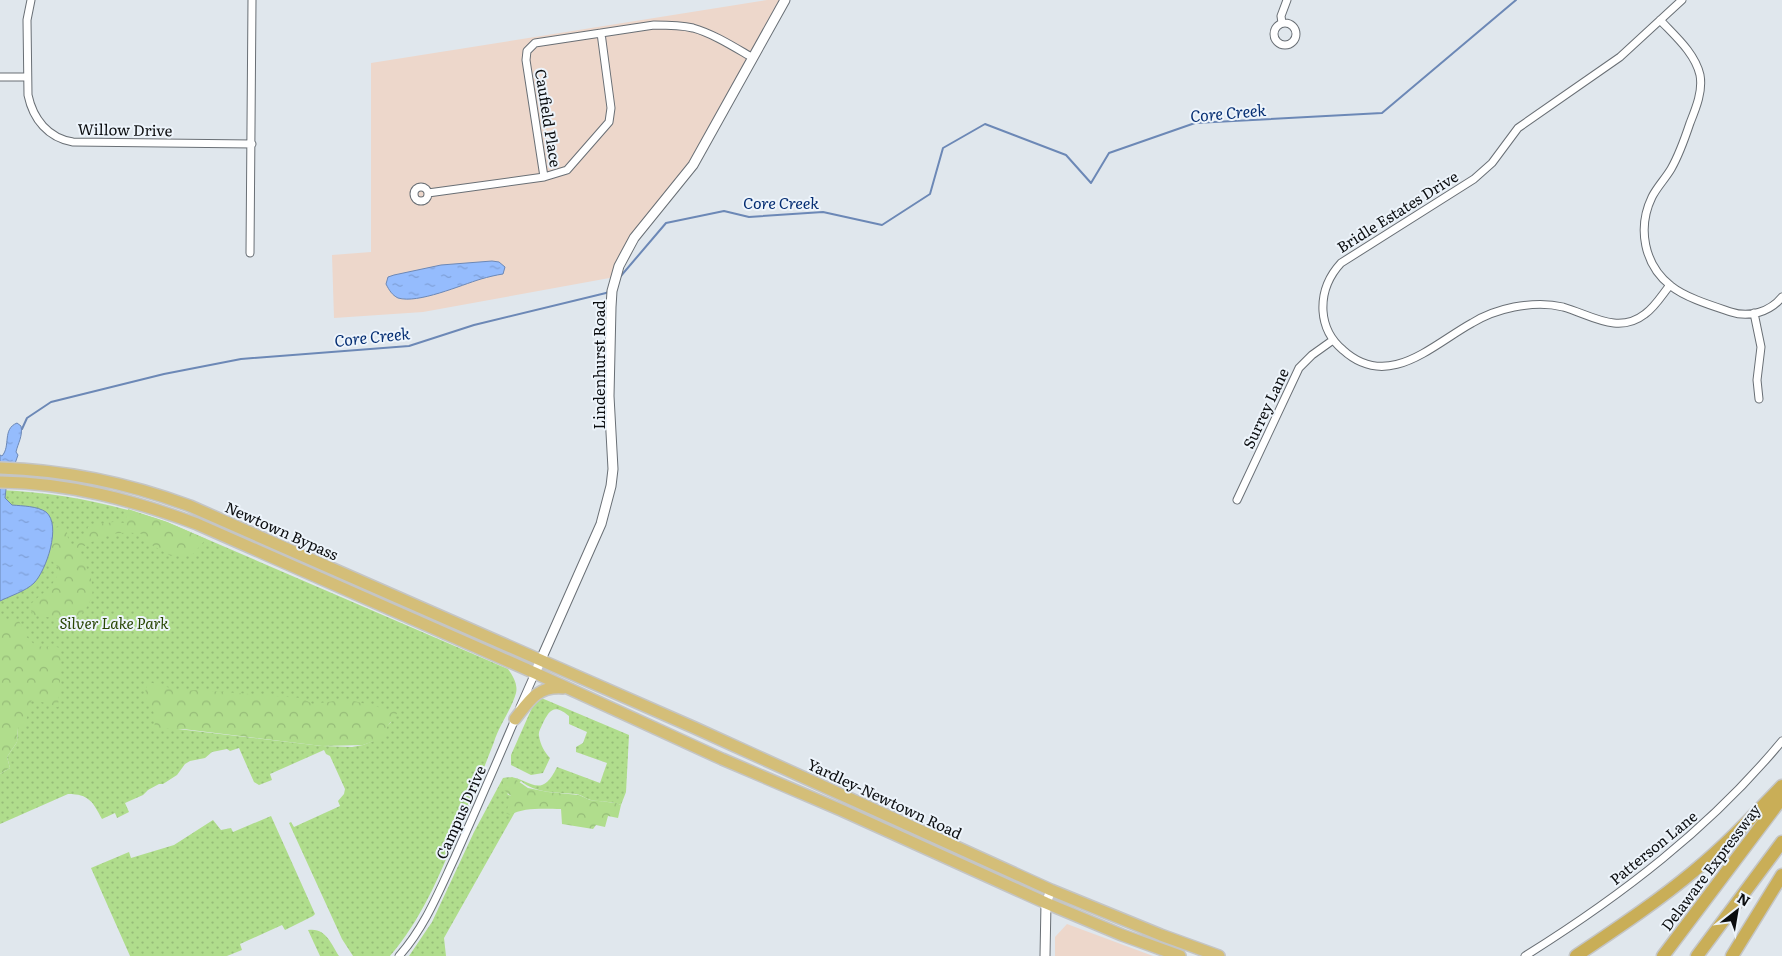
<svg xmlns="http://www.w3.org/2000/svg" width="1782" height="956" font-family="Literata,serif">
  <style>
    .commercial { fill: #edd7cb }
    .grass { fill: url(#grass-dots); fill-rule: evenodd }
    .forest { fill: url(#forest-crowns) }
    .water { fill: url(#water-ripples); stroke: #6c88b6 }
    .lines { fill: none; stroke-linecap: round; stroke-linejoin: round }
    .stream { stroke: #6c88b6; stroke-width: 2 }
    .minor-casing { stroke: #696f75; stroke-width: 9 }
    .tertiary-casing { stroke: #696f75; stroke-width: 11 }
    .trunk-casing { stroke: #c4c5c5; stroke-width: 14 }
    .motorway-casing { stroke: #c4c5c5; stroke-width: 15 }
    .minor { stroke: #fff; stroke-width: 7 }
    .tertiary { stroke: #fff; stroke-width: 9 }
    .trunk { stroke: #d4be78; stroke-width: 11 }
    .motorway { stroke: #c9ae57; stroke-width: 12 }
    .labels { text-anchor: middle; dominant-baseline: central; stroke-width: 4; stroke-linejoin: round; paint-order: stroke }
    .street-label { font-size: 15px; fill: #0b0d0f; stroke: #edf4fb }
    .park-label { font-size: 15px; font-style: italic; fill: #284503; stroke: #edf4fb }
    .water-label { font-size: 16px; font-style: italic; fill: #042d72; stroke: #edf4fb }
  </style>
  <defs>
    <pattern id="grass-dots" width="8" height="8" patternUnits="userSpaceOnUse" patternTransform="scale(1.25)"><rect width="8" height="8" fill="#b0dd8c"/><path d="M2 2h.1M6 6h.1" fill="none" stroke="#96bc78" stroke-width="1.8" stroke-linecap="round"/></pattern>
    <pattern id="forest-crowns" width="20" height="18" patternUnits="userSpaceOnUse" patternTransform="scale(1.25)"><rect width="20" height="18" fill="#b0dd8c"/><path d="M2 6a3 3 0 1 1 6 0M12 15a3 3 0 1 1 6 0" fill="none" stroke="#96bc78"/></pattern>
    <pattern id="water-ripples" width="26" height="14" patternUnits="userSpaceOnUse" patternTransform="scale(1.25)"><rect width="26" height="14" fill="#95bcfd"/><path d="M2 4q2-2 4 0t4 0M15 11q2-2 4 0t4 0" fill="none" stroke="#7fa0d8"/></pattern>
  </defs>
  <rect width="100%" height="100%" fill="#e0e7ed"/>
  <path class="commercial" d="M 767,0 L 785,0 L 707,141 L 643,226 L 615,277 L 423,312 L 334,318 L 332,255 L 371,252 L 371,63 Z
    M 1067,924 L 1153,956 L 1055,956 L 1055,937 Z"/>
  <path class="grass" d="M 0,490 C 61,493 110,503 167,522 L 508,669 C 513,676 518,684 516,693 C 512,708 499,726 494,742 C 482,773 470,803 457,833 C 439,877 421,920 390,956 L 353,956 L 342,939 L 289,823 L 291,822 L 294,827 L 340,806 L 338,801 L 344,794 L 345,789 L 330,756 L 326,754 L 324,750 L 270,774 L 272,780 L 259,785 L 254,782 L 239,748 L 230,751 L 227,749 L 212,752 L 205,758 L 190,761 L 185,764 L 177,775 L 163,784 L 159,784 L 148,790 L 143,795 L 125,803 L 129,812 L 117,818 L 115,813 L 102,819 C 93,802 89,794 68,794 L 0,824 L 0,774 L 10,768 L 7,757 L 17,742 L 18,728 L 0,710 ZM 391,722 L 373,741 L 363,745 L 352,747 L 322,746 L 178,729 Z
    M 539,697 L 629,735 L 626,792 L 621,805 C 612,801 601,802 591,800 C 586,799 582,795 576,794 C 557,792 536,794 521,781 L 507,794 L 511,796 L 515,812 L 444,938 L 446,956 L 409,956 L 432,922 L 474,832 L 503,778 C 527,772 539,805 557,767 L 600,783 L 607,763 L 576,752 L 576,747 L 583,743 L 587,732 L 569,724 L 569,716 C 554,703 549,710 542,725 C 541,728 538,732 539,736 C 540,744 545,753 550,758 L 543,773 L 531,775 L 511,765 L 511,755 L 535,701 Z
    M 271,816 L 315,914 L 313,916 L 285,930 L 282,925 L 240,944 L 242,950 L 227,956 L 130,956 L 91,868 L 129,852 L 131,858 L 174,845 L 213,820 L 221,830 L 231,828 L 233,832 Z
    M 308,930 C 326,927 331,944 339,956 L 320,956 Z"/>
  <path class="forest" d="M 128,509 L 167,522 L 206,539 L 193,554 L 171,556 L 148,543 L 143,534 C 116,530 101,535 78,550 C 93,580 103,596 74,621 L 33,615 L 29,606 C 40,594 57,586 59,568 L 48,557 L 53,528 L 66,526 L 70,551 L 84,539 L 88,527 L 113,522 L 125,523 Z
    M 6,619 L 19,621 C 26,635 30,648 48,647 C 53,647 55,646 60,648 L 61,669 L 58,707 L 32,699 L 25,724 L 18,728 L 17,742 L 7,757 L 10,768 L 0,774 L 0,621 Z
    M 149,682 L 181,691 L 197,690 L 301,698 L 313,704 L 335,701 L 354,701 L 398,712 L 387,727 L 385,737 L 363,745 L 322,746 L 175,728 L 154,730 C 154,726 156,720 155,717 C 152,702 139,699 149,682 Z
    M 512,777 L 528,788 L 548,792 L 579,795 L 590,800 L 616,803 L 621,805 L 618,818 L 608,816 L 605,827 L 596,825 L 593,829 L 562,824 L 561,809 C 545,809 524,807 510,815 L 506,813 L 511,796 L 503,789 L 503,782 Z"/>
  <path class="water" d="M 492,261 L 499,262 L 505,267 L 503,274 C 496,275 488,277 481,279 C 461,285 418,304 398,298 C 392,295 389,290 386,284 L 388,277 L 394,275 L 441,265 Z
    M 17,423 L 21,426 C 23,436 18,443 16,452 L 18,455 L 6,489 L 5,498 L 12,505 C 23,506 37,506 46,512 C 62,525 46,571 34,583 C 26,591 10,596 0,601 L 0,455 L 2,456 C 11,446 2,429 17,423 Z"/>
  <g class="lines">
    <path class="stream" d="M 620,277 L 666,223 L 724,211 L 749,217 L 823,212 L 882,225 L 930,194 L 943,148 L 985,124 L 1066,155 L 1091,183 L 1109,153 L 1195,123 L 1382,113 L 1516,0
      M 22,429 L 27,418 L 51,402 L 164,374 L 241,359 L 409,346 L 474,325 L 606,293 L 609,291"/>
    <g class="minor-casing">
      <path id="minor" d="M 31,0 L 27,20 L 28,95 C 33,119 48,138 73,142 L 252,144
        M 1660,20 C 1675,36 1695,53 1700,75 C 1703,91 1696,108 1690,123 C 1685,138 1679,155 1671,169 C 1665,179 1657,187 1652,197 C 1637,228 1644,265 1671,286 C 1686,298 1713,306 1731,312 C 1749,318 1770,312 1782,297
        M1274 34a11 11 0 1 1 22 0a11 11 0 1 1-22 0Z
        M 1282,23 L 1281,16 L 1287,0
        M 0,77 L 27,77
        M 544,177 L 526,60 L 527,51 L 535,43 L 654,25 C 667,25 680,25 693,28 C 714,34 734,47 753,58
        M414 194a7 7 0 1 1 14 0a7 7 0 1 1-14 0Z
        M 428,193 L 544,177 L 567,170 L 609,122 L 611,108 L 601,33
        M 250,253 L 252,0
        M 1670,285 C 1662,295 1655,307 1645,314 C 1618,335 1591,315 1563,307 C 1547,303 1530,304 1514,307 C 1499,310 1485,315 1472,323 C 1432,345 1388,391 1343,350 C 1331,340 1324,326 1323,311 C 1322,293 1329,276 1341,263 L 1474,179 L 1492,163 L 1518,128 L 1620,57 L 1682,0
        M 1754,313 L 1761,347 L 1757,380 L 1759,399
        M 1237,500 L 1299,368 L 1312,355 L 1333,340
        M 520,707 L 535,673
        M 399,956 C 425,927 439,891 455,857 C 476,810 496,764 516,717
        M 1525,956 C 1621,896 1710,828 1782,741"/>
    </g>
    <g class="tertiary-casing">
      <path id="tertiary" d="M 535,673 L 601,524 L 611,486 L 613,469 L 609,396 L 611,307 L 612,291 L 619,266 L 634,238 L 693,165 L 785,0
        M 1045,956 L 1046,903 L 1051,890"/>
    </g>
    <g class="trunk-casing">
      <path id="trunk" d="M 0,468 C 66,470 128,483 190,506 L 695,728 L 1051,890 L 1161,935 L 1219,956
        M 0,482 C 69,483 133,500 197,524 L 535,673 L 722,759 L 841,810 L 1046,903 L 1122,935 L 1180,956
        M 515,719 C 529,701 537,686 563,688"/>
    </g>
    <g class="motorway-casing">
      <path id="motorway" d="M 1576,956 C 1616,929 1657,902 1694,871 C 1726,845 1754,815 1782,786
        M 1663,956 L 1782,798
        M 1697,956 L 1782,842
        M 1732,956 L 1782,875"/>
    </g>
    <use href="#minor" class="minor"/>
    <use href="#tertiary" class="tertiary"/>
    <use href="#trunk" class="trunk"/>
    <use href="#motorway" class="motorway"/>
  </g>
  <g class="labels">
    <g class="street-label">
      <text transform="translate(549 118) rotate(81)">Caufield Place</text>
      <text transform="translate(125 129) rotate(1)">Willow Drive</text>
      <text transform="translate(1397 211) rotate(-32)">Bridle Estates Drive</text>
      <text transform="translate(598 365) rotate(-90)">Lindenhurst Road</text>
      <text transform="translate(1265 408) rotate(-65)">Surrey Lane</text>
      <text transform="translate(282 530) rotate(24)">Newtown Bypass</text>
      <text transform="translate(885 798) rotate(25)">Yardley-Newtown Road</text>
      <text transform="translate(460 812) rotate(-66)">Campus Drive</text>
      <text transform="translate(1653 847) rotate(-39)">Patterson Lane</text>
      <text transform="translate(1710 867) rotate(-53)">Delaware Expressway</text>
    </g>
    <g class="park-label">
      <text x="114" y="622">Silver Lake Park</text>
    </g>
    <g class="water-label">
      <text transform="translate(1228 112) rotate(-5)">Core Creek</text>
      <text x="781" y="202">Core Creek</text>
      <text transform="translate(372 336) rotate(-6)">Core Creek</text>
    </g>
  </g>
  <g transform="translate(1737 911) rotate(31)" stroke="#edf4fb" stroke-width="4" paint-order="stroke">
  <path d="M0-4L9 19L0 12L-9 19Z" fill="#0b0d0f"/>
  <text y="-8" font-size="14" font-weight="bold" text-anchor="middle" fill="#0b0d0f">N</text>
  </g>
</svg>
